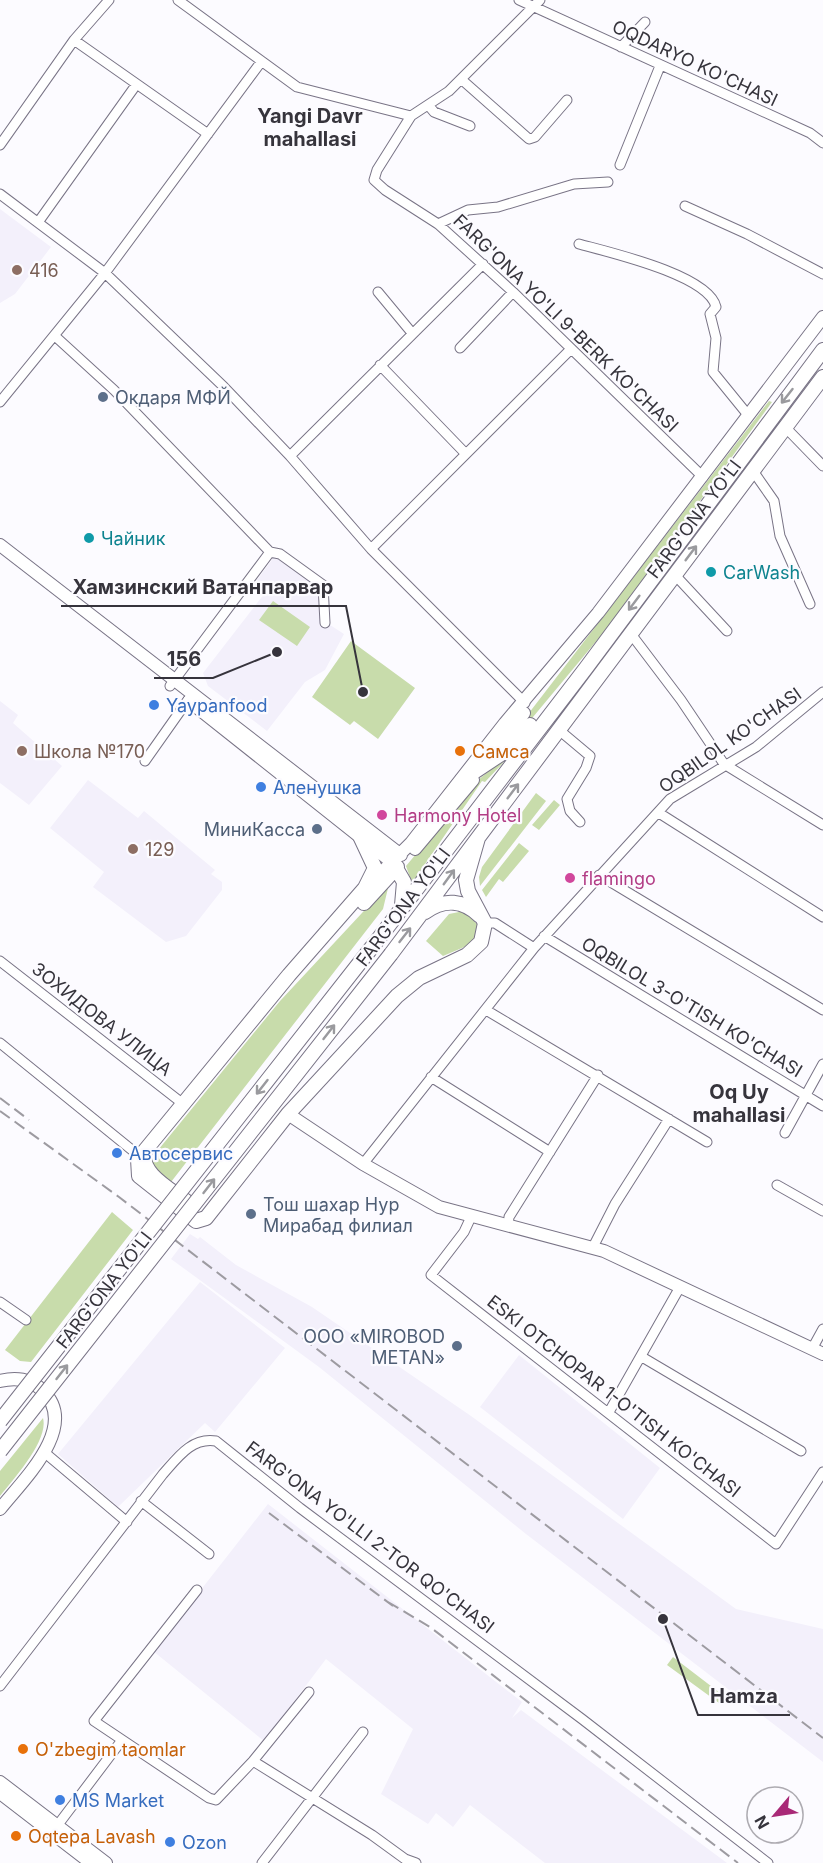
<svg xmlns="http://www.w3.org/2000/svg" width="823" height="1863" font-family="Inter,sans-serif">
  <style>
    .built { fill: #f3f0fb }
    .grass { fill: #c8dcab }
    .lines { fill: none; stroke-linecap: round; stroke-linejoin: round }
    .street-casing { stroke: #797486; stroke-width: 11 }
    .secondary-casing { stroke: #797486; stroke-width: 14 }
    .primary-casing { stroke: #797486; stroke-width: 16 }
    .street { stroke: #fff; stroke-width: 9 }
    .secondary { stroke: #fff; stroke-width: 12 }
    .primary { stroke: #fff; stroke-width: 14 }
    .rail { stroke: #9d9ba1; stroke-width: 2; stroke-dasharray: 12 6; stroke-linecap: butt }
    .primary-bridge-casing { stroke: #797486; stroke-width: 16; stroke-linecap: butt }
    .primary-bridge { stroke: #fff; stroke-width: 14 }
    .oneway { stroke: #9a9a9e }
    .education-dot { fill: #8d6e63; stroke: #fcfbff; stroke-width: 2 }
    .service-dot { fill: #5c6f8a; stroke: #fcfbff; stroke-width: 2 }
    .culture-dot { fill: #0f9aa8; stroke: #fcfbff; stroke-width: 2 }
    .shop-dot { fill: #3f7fe0; stroke: #fcfbff; stroke-width: 2 }
    .food-dot { fill: #e8710a; stroke: #fcfbff; stroke-width: 2 }
    .hotel-dot { fill: #d1479c; stroke: #fcfbff; stroke-width: 2 }
    .labels { text-anchor: middle; dominant-baseline: central; stroke-width: 4.5; stroke-linejoin: round; paint-order: stroke }
    .street-label { font-size: 18px; fill: #36343c; stroke: #fcfbff }
    .education-label { font-size: 18px; fill: #785e54; stroke: #fcfbff; text-anchor: start }
    .service-label { font-size: 18px; fill: #4e5e75; stroke: #fcfbff; text-anchor: start }
    .culture-label { font-size: 18px; fill: #0d838f; stroke: #fcfbff; text-anchor: start }
    .shop-label { font-size: 18px; fill: #366cbe; stroke: #fcfbff; text-anchor: start }
    .food-label { font-size: 18px; fill: #c56008; stroke: #fcfbff; text-anchor: start }
    .hotel-label { font-size: 18px; fill: #b23c85; stroke: #fcfbff; text-anchor: start }
    .neighbourhood-label { font-size: 20px; font-weight: bold; fill: #36343c; stroke: #fcfbff }
    .leader { fill: none; stroke: #36343c; stroke-width: 2 }
    .callout-dot { fill: #36343c; stroke: #fcfbff; stroke-width: 2 }
    .callout-label { font-size: 20px; text-anchor: middle; font-weight: bold; fill: #36343c; stroke: #fcfbff; stroke-width: 4.5; stroke-linejoin: round; paint-order: stroke }
  </style>
  <rect width="100%" height="100%" fill="#fcfbff"/>
  <path class="built" d="M 0,209 L 51,247 L 15,294 L 0,303 Z
    M 280,549 L 325,584 L 327,623 L 344,634 L 325,670 L 305,682 L 267,731 L 208,686 L 203,673 L 268,589 L 257,580 Z
    M 0,701 L 18,715 L 13,723 L 62,766 L 29,805 L 0,783 Z
    M 88,780 L 138,818 L 144,811 L 215,870 L 211,874 L 222,882 L 222,890 L 186,936 L 166,942 L 93,887 L 104,872 L 50,828 Z
    M 190,1234 L 198,1239 L 200,1237 L 236,1265 L 312,1307 L 471,1416 L 736,1609 L 823,1629 L 823,1762 L 526,1534 L 319,1367 L 171,1259 Z
    M 200,1282 L 285,1348 L 215,1432 L 205,1423 L 118,1507 L 58,1454 Z
    M 519,1355 L 660,1468 L 623,1519 L 480,1407 Z
    M 268,1504 L 522,1702 L 512,1718 L 521,1710 L 727,1863 L 545,1863 L 470,1805 L 453,1827 L 436,1813 L 428,1824 L 381,1794 L 413,1729 L 326,1659 L 264,1741 L 153,1651 Z"/>
  <path class="grass" d="M 769,401 L 772,402 L 608,627 L 513,741 L 499,752 Z
    M 273,601 L 310,627 L 297,646 L 259,620 Z
    M 351,641 L 415,688 L 378,739 L 354,721 L 350,725 L 312,697 Z
    M 520,745 L 485,782 L 482,781 L 412,883 L 406,866 L 477,781 Z
    M 536,793 L 546,801 L 480,886 L 479,877 L 482,867 Z
    M 554,800 L 560,805 L 539,830 L 532,825 Z
    M 519,843 L 529,851 L 503,882 L 499,879 L 486,897 L 482,890 Z
    M 389,884 L 383,909 L 171,1182 L 150,1163 L 154,1155 L 280,1001 Z
    M 464,911 L 477,924 L 476,938 L 469,945 L 443,956 L 426,941 L 449,914 Z
    M 112,1212 L 133,1230 L 31,1362 L 20,1361 L 5,1350 Z
    M 43,1418 C 49,1440 14,1478 0,1496 L 0,1471 Z
    M 673,1657 L 724,1696 L 719,1703 L 667,1665 Z"/>
  <g class="lines">
    <g class="street-casing">
      <path id="street" d="M 178,0 L 297,87 L 411,116 L 449,91 L 540,0
        M 519,0 L 810,133 L 823,143
        M 74,40 L 208,134
        M 621,47 L 645,22
        M 461,79 L 529,139 L 535,137 L 567,100
        M 429,106 L 434,112 L 470,126
        M 411,116 L 377,170 L 374,180 L 385,190 L 438,224 L 513,292 L 703,477
        M 0,145 L 74,40 L 109,0
        M 620,165 L 660,66
        M 0,194 L 105,273 L 224,387 L 290,456 L 371,549 L 525,703
        M 685,206 L 747,234 L 823,274
        M 39,221 L 136,85
        M 438,224 L 468,210 L 498,207 L 574,184 L 608,182
        M 579,244 C 608,252 709,275 716,307 L 710,314 L 716,338 L 713,372 L 748,415
        M 378,292 L 412,333
        M 56,337 L 114,390 L 270,552 L 280,554 L 323,585 L 325,623
        M 460,348 L 513,292
        M 380,365 L 465,453
        M 0,402 L 105,273 L 261,62
        M 785,427 L 823,466
        M 290,456 L 483,264
        M 753,471 L 774,501 L 780,536 L 810,604
        M 371,549 L 571,349
        M 675,575 L 727,631
        M 631,634 L 681,700 L 724,764 L 823,825
        M 170,686 L 270,552
        M 559,730 L 590,756 L 586,768 L 567,799 L 570,811 L 580,822
        M 145,761 L 188,700
        M 659,813 L 823,917
        M 599,875 L 823,1010
        M 485,923 L 495,923 L 534,948
        M 544,936 L 823,1106
        M 0,961 L 182,1103
        M 486,1010 L 707,1142
        M 0,1043 L 143,1159
        M 431,1077 L 550,1152
        M 785,1133 L 823,1064
        M 363,1164 L 534,948 L 670,799 L 756,747 L 823,692
        M 777,1185 L 823,1211
        M 471,1217 L 464,1232 L 431,1275 L 776,1544 L 823,1472
        M 508,1225 L 509,1217 L 598,1075
        M 593,1247 L 615,1204 L 669,1119
        M 0,1302 L 26,1320
        M 812,1349 L 823,1329
        M 642,1357 L 801,1451
        M 609,1412 L 680,1287
        M 44,1452 L 127,1522
        M 141,1501 L 209,1554
        M 197,1590 L 94,1721 L 209,1798 L 216,1800 L 253,1761 L 309,1692
        M 0,1686 L 163,1474 C 178,1457 192,1437 216,1441 L 300,1508 L 582,1719 L 768,1863
        M 253,1761 L 372,1835 L 405,1859 L 416,1863
        M 57,1826 L 122,1740
        M 262,1863 L 363,1732"/>
    </g>
    <g class="secondary-casing">
      <path id="secondary" d="M 0,545 L 401,855
        M 189,701 L 393,863
        M 494,752 L 524,713
        M 415,849 L 473,780
        M 367,887 L 411,843 L 505,723 L 598,613 L 823,317
        M 288,1114 L 363,1164 L 439,1207 L 604,1251 L 823,1354
        M 0,1381 C 16,1377 31,1379 43,1391 C 80,1427 22,1481 0,1509
        M 0,1782 L 106,1863
        M 0,1793 L 91,1863"/>
    </g>
    <g class="primary-casing">
      <path id="primary" d="M 462,780 L 510,748 L 530,725
        M 360,836 L 375,868 L 365,888 L 289,975 L 138,1159 L 139,1176 L 196,1221 L 206,1218 L 288,1114 L 397,996 L 419,978 L 467,955 L 481,942 L 485,923 L 468,891 L 466,880 L 478,838
        M 393,863 L 404,882 L 402,905
        M 364,903 L 397,867
        M 425,912 C 444,898 464,900 480,916
        M 376,942 L 586,668 L 823,350
        M 391,954 L 823,377
        M 145,1151 C 138,1173 172,1190 187,1202"/>
    </g>
    <use href="#street" class="street"/>
    <use href="#secondary" class="secondary"/>
    <use href="#primary" class="primary"/>
    <path class="rail" d="M 0,1098 L 29,1120
      M 0,1111 L 119,1197 L 823,1738
      M 269,1513 L 393,1606
      M 388,1602 L 430,1627 L 738,1863"/>
    <g class="primary-bridge-casing">
      <path id="primary-bridge" d="M 0,1421 L 376,942
        M 0,1451 L 391,954"/>
    </g>
    <use href="#primary-bridge" class="primary-bridge"/>
  </g>
  <defs><path id="oneway-shaft" d="M-6 0H5M1.5-3L5.5 0L1.5 3" fill="none" stroke-width="1.6" stroke-linecap="round" stroke-linejoin="round" transform="scale(1.5)"/></defs>
  <g class="oneway">
    <use href="#oneway-shaft" transform="translate(787 396) rotate(128)"/>
    <use href="#oneway-shaft" transform="translate(691 553) rotate(-53)"/>
    <use href="#oneway-shaft" transform="translate(634 603) rotate(127)"/>
    <use href="#oneway-shaft" transform="translate(513 791) rotate(-53)"/>
    <use href="#oneway-shaft" transform="translate(449 877) rotate(-54)"/>
    <use href="#oneway-shaft" transform="translate(405 935) rotate(-52)"/>
    <use href="#oneway-shaft" transform="translate(329 1032) rotate(-52)"/>
    <use href="#oneway-shaft" transform="translate(262 1087) rotate(128)"/>
    <use href="#oneway-shaft" transform="translate(209 1186) rotate(-52)"/>
    <use href="#oneway-shaft" transform="translate(62 1372) rotate(-52)"/>
  </g>
  <g class="education-dot">
    <circle cx="17" cy="270" r="6"/>
    <circle cx="22" cy="751" r="6"/>
    <circle cx="133" cy="849" r="6"/>
  </g>
  <g class="service-dot">
    <circle cx="103" cy="397" r="6"/>
    <circle cx="317" cy="829" r="6"/>
    <circle cx="251" cy="1214" r="6"/>
    <circle cx="457" cy="1346" r="6"/>
  </g>
  <g class="culture-dot">
    <circle cx="89" cy="538" r="6"/>
    <circle cx="711" cy="572" r="6"/>
  </g>
  <g class="shop-dot">
    <circle cx="154" cy="705" r="6"/>
    <circle cx="261" cy="787" r="6"/>
    <circle cx="117" cy="1153" r="6"/>
    <circle cx="60" cy="1800" r="6"/>
    <circle cx="170" cy="1842" r="6"/>
  </g>
  <g class="food-dot">
    <circle cx="460" cy="751" r="6"/>
    <circle cx="23" cy="1749" r="6"/>
    <circle cx="16" cy="1836" r="6"/>
  </g>
  <g class="hotel-dot">
    <circle cx="382" cy="815" r="6"/>
    <circle cx="570" cy="878" r="6"/>
  </g>
  <g class="labels">
    <g class="street-label">
      <text transform="translate(695 63) rotate(25)">OQDARYO KO'CHASI</text>
      <text transform="translate(566 323) rotate(44)">FARG'ONA YO'LI 9-BERK KO'CHASI</text>
      <text transform="translate(694 519) rotate(-53)">FARG'ONA YO'LI</text>
      <text transform="translate(730 740) rotate(-35)">OQBILOL KO'CHASI</text>
      <text transform="translate(403 907) rotate(-53)">FARG'ONA YO'LI</text>
      <text transform="translate(692 1007) rotate(31)">OQBILOL 3-O'TISH KO'CHASI</text>
      <text transform="translate(102 1019) rotate(38)">ЗОХИДОВА УЛИЦА</text>
      <text transform="translate(104 1290) rotate(-52)">FARG'ONA YO'LI</text>
      <text transform="translate(614 1396) rotate(38)">ESKI OTCHOPAR 1-O'TISH KO'CHASI</text>
      <text transform="translate(370 1537) rotate(37)">FARG'ONA YO'LLI 2-TOR QO'CHASI</text>
    </g>
    <g class="education-label">
      <text x="29" y="270">416</text>
      <text x="34" y="751">Школа №170</text>
      <text x="145" y="849">129</text>
    </g>
    <g class="service-label">
      <text x="115" y="397">Окдаря МФЙ</text>
      <text x="305" y="829" text-anchor="end">МиниКасса</text>
      <text x="263" y="1204">Тош шахар Нур<tspan x="263" dy="21">Мирабад филиал</tspan></text>
      <text x="445" y="1336" text-anchor="end">ООО «MIROBOD<tspan x="445" dy="21">METAN»</tspan></text>
    </g>
    <g class="culture-label">
      <text x="101" y="538">Чайник</text>
      <text x="723" y="572">CarWash</text>
    </g>
    <g class="shop-label">
      <text x="166" y="705">Yaypanfood</text>
      <text x="273" y="787">Аленушка</text>
      <text x="129" y="1153">Автосервис</text>
      <text x="72" y="1800">MS Market</text>
      <text x="182" y="1842">Ozon</text>
    </g>
    <g class="food-label">
      <text x="472" y="751">Самса</text>
      <text x="35" y="1749">O'zbegim taomlar</text>
      <text x="28" y="1836">Oqtepa Lavash</text>
    </g>
    <g class="hotel-label">
      <text x="394" y="815">Harmony Hotel</text>
      <text x="582" y="878">flamingo</text>
    </g>
    <g class="neighbourhood-label">
      <text x="310" y="116">Yangi Davr<tspan x="310" dy="23">mahallasi</tspan></text>
      <text x="739" y="1092">Oq Uy<tspan x="739" dy="23">mahallasi</tspan></text>
    </g>
  </g>
  <path class="leader" d="M363 692L346 606H61M277 652L213 678H154M663 1619L698 1715H790"/>
  <g class="callout-dot">
    <circle cx="363" cy="692" r="6"/>
    <circle cx="277" cy="652" r="6"/>
    <circle cx="663" cy="1619" r="6"/>
  </g>
  <g class="callout-label">
    <text x="203" y="594">Хамзинский Ватанпарвар</text>
    <text x="184" y="666">156</text>
    <text x="744" y="1703">Hamza</text>
  </g>
  <g transform="translate(775 1815) rotate(241)"><circle r="28" fill="#fcfbff" stroke="#adabb1" stroke-width="1.5"/>
  <path d="M0-4.5L10 22L0 15L-10 22Z" fill="#a92977"/>
  <text y="-9" font-size="16" font-weight="bold" text-anchor="middle" fill="#36343c">N</text>
  </g>
</svg>
